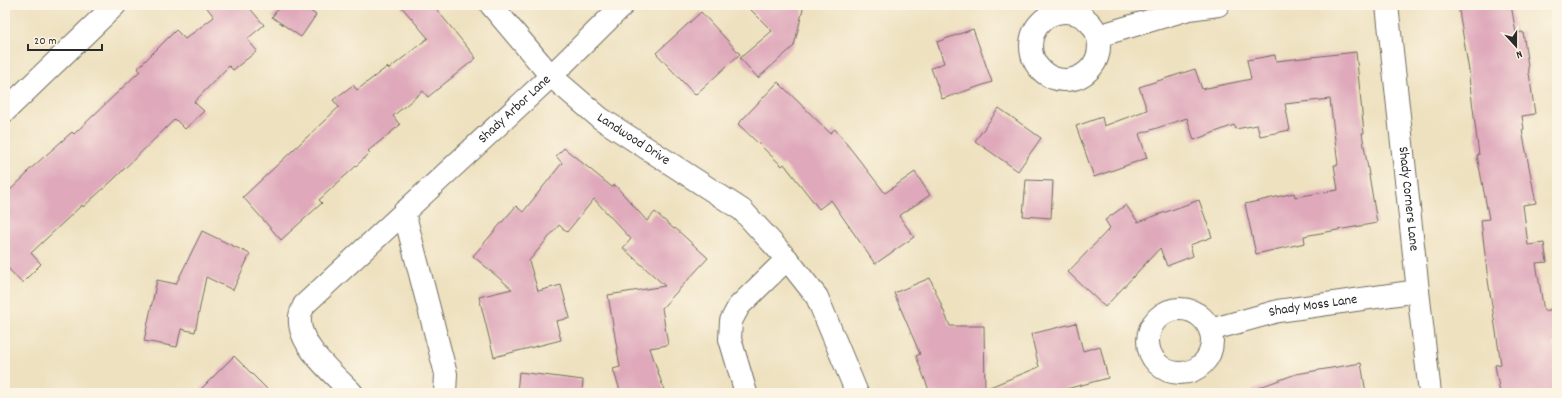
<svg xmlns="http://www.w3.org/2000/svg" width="1562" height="398" font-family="Dekko,sans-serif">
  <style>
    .green { fill: url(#green-dots); stroke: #677a4e }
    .building { fill: #dfa9bb }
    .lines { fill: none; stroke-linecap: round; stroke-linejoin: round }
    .street-casing { stroke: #6f6b5f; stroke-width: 24 }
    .street { stroke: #fff; stroke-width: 22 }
    .labels { text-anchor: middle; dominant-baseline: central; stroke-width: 3; stroke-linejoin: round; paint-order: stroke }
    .street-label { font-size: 14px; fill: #2b2b2b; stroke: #fcf5e5 }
  </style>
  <defs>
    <pattern id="green-dots" width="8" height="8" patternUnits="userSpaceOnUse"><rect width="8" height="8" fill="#a3c872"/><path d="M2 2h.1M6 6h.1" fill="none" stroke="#85a35e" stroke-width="1.8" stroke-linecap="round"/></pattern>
  </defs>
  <rect width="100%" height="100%" fill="#fcf5e5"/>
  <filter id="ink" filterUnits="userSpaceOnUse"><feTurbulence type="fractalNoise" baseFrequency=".025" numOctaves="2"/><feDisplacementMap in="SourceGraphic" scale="8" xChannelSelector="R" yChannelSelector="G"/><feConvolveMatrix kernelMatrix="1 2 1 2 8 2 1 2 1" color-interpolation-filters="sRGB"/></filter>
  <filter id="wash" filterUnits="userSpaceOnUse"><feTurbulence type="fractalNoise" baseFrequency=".012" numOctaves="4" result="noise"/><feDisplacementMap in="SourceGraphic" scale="16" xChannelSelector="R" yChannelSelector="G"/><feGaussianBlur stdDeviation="0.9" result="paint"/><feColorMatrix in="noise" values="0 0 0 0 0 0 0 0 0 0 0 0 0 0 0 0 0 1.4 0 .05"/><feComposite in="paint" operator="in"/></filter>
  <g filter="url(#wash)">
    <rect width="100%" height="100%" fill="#eee1c0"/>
    <path class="green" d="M 1551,5 L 1557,5 L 1557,62 Z"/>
    <g id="blocks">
      <path class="building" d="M 205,5 L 247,5 L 264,25 L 247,39 L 257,51 L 233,70 L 229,66 L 194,102 L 204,111 L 185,129 L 175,119 L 114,179 L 83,207 L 82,205 L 31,253 L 41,264 L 22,283 L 5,265 L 5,195 L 28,173 L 27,172 L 72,132 L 74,134 L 140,71 L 138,68 L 176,30 L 185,39 L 214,17 Z
        M 281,5 L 302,5 L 316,15 L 301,37 L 272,17 Z
        M 400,5 L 433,5 L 476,58 L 428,97 L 423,91 L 393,116 L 400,125 L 368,151 L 370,153 L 319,200 L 322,203 L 281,240 L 243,197 L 339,107 L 333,100 L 353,85 L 357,90 L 387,67 L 389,69 L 428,38 Z
        M 746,5 L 804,5 L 794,46 L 758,78 L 740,58 L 772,31 Z
        M 1458,5 L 1511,5 L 1516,33 L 1523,32 L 1535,114 L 1522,116 L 1524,129 L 1522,130 L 1536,203 L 1523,205 L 1528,245 L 1544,243 L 1547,262 L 1536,263 L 1544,311 L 1554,309 L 1557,343 L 1553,343 L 1557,363 L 1557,393 L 1500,393 L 1495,365 L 1501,364 L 1488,280 L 1481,220 L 1489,219 L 1477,155 L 1479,155 L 1469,77 L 1470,77 Z
        M 701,12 L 740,54 L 695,95 L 656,53 Z
        M 973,29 L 992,82 L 942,99 L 931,68 L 944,63 L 937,42 Z
        M 1356,52 L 1364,133 L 1362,133 L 1377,223 L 1304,236 L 1305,243 L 1256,254 L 1245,204 L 1294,193 L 1295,197 L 1338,190 L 1334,165 L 1338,165 L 1330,99 L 1285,104 L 1290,130 L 1260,136 L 1257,125 L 1236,129 L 1234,125 L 1194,140 L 1187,118 L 1139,134 L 1147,158 L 1094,177 L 1076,126 L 1102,117 L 1104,126 L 1147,110 L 1139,87 L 1195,69 L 1202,89 L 1251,79 L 1247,60 L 1275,55 L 1276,61 Z
        M 778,82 L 830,133 L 835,129 L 885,193 L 915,172 L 930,195 L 899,216 L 914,237 L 875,264 L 831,200 L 819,209 L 784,164 L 782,166 L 738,124 Z
        M 999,108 L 1041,138 L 1018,171 L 975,141 Z
        M 564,148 L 612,187 L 615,185 L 647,221 L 655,212 L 674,229 L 675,228 L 708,258 L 662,308 L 668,345 L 650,348 L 665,393 L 621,393 L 613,369 L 620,367 L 608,295 L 665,286 L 623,248 L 631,239 L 594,199 L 567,232 L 559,225 L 529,261 L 538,291 L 561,285 L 570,318 L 556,321 L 561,340 L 494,357 L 479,297 L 512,289 L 473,256 L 516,206 L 523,212 L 562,163 L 556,156 Z
        M 1026,180 L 1053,181 L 1051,218 L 1023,216 Z
        M 1199,200 L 1212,237 L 1190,245 L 1193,256 L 1167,266 L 1160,248 L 1105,307 L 1068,272 L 1110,228 L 1105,220 L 1126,205 L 1138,222 Z
        M 202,231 L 250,254 L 233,290 L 206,277 L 195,332 L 181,329 L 177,347 L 144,341 L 157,280 L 176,284 Z
        M 930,278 L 950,326 L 984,326 L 985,389 L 1039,367 L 1031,334 L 1076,323 L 1083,351 L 1100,346 L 1108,378 L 1051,393 L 930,393 L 916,356 L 920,354 L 894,293 Z
        M 234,356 L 271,393 L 197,393 Z
        M 1361,363 L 1366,393 L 1252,393 L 1252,390 L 1296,374 Z
        M 519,372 L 583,380 L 582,393 L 517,393 Z"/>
    </g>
  </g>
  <g filter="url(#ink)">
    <use href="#blocks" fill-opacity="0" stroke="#6f6b5f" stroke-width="1"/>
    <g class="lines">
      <g class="street-casing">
        <g id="street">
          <path id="s1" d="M 491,5 L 551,76 L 600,118 L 742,210 L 787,259 L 817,297 L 857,393"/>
          <path id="s2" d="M 1387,5 L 1418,291 L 1430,393"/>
          <circle cx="1065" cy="46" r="34"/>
          <path d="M 1098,36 L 1189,9 L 1218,5"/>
          <path d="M 5,111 L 115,5"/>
          <path d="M 404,212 L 446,374 L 445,393"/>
          <circle cx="1180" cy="341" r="32"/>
          <path id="s3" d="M 1210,330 L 1278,311 L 1418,291"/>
          <path id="s4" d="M 352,393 C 334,374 297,345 300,317 C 300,313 303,309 304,305 L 551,76 L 623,5"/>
          <path d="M 746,393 L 730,339 L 731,321 L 739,306 L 787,259"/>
        </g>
      </g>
      <use href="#street" class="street"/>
    </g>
  </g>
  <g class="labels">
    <g class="street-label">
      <text stroke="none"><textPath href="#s4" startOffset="395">Shady Arbor Lane</textPath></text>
      <text stroke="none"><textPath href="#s1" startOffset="197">Landwood Drive</textPath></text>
      <text stroke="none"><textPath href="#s2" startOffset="195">Shady Corners Lane</textPath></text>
      <text stroke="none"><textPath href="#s3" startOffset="106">Shady Moss Lane</textPath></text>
    </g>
  </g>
  <rect width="1562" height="398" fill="none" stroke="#fcf5e5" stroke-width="20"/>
  <g transform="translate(1516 46) rotate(159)" stroke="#fcf5e5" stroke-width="3" paint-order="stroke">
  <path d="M0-3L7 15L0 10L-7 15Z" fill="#2b2b2b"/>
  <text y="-6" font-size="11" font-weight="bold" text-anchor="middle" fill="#2b2b2b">N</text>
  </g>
  <path d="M28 44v6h74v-6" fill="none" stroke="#2b2b2b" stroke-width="2"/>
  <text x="34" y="44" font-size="12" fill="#2b2b2b" stroke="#fcf5e5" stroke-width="3" paint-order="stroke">20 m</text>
</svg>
